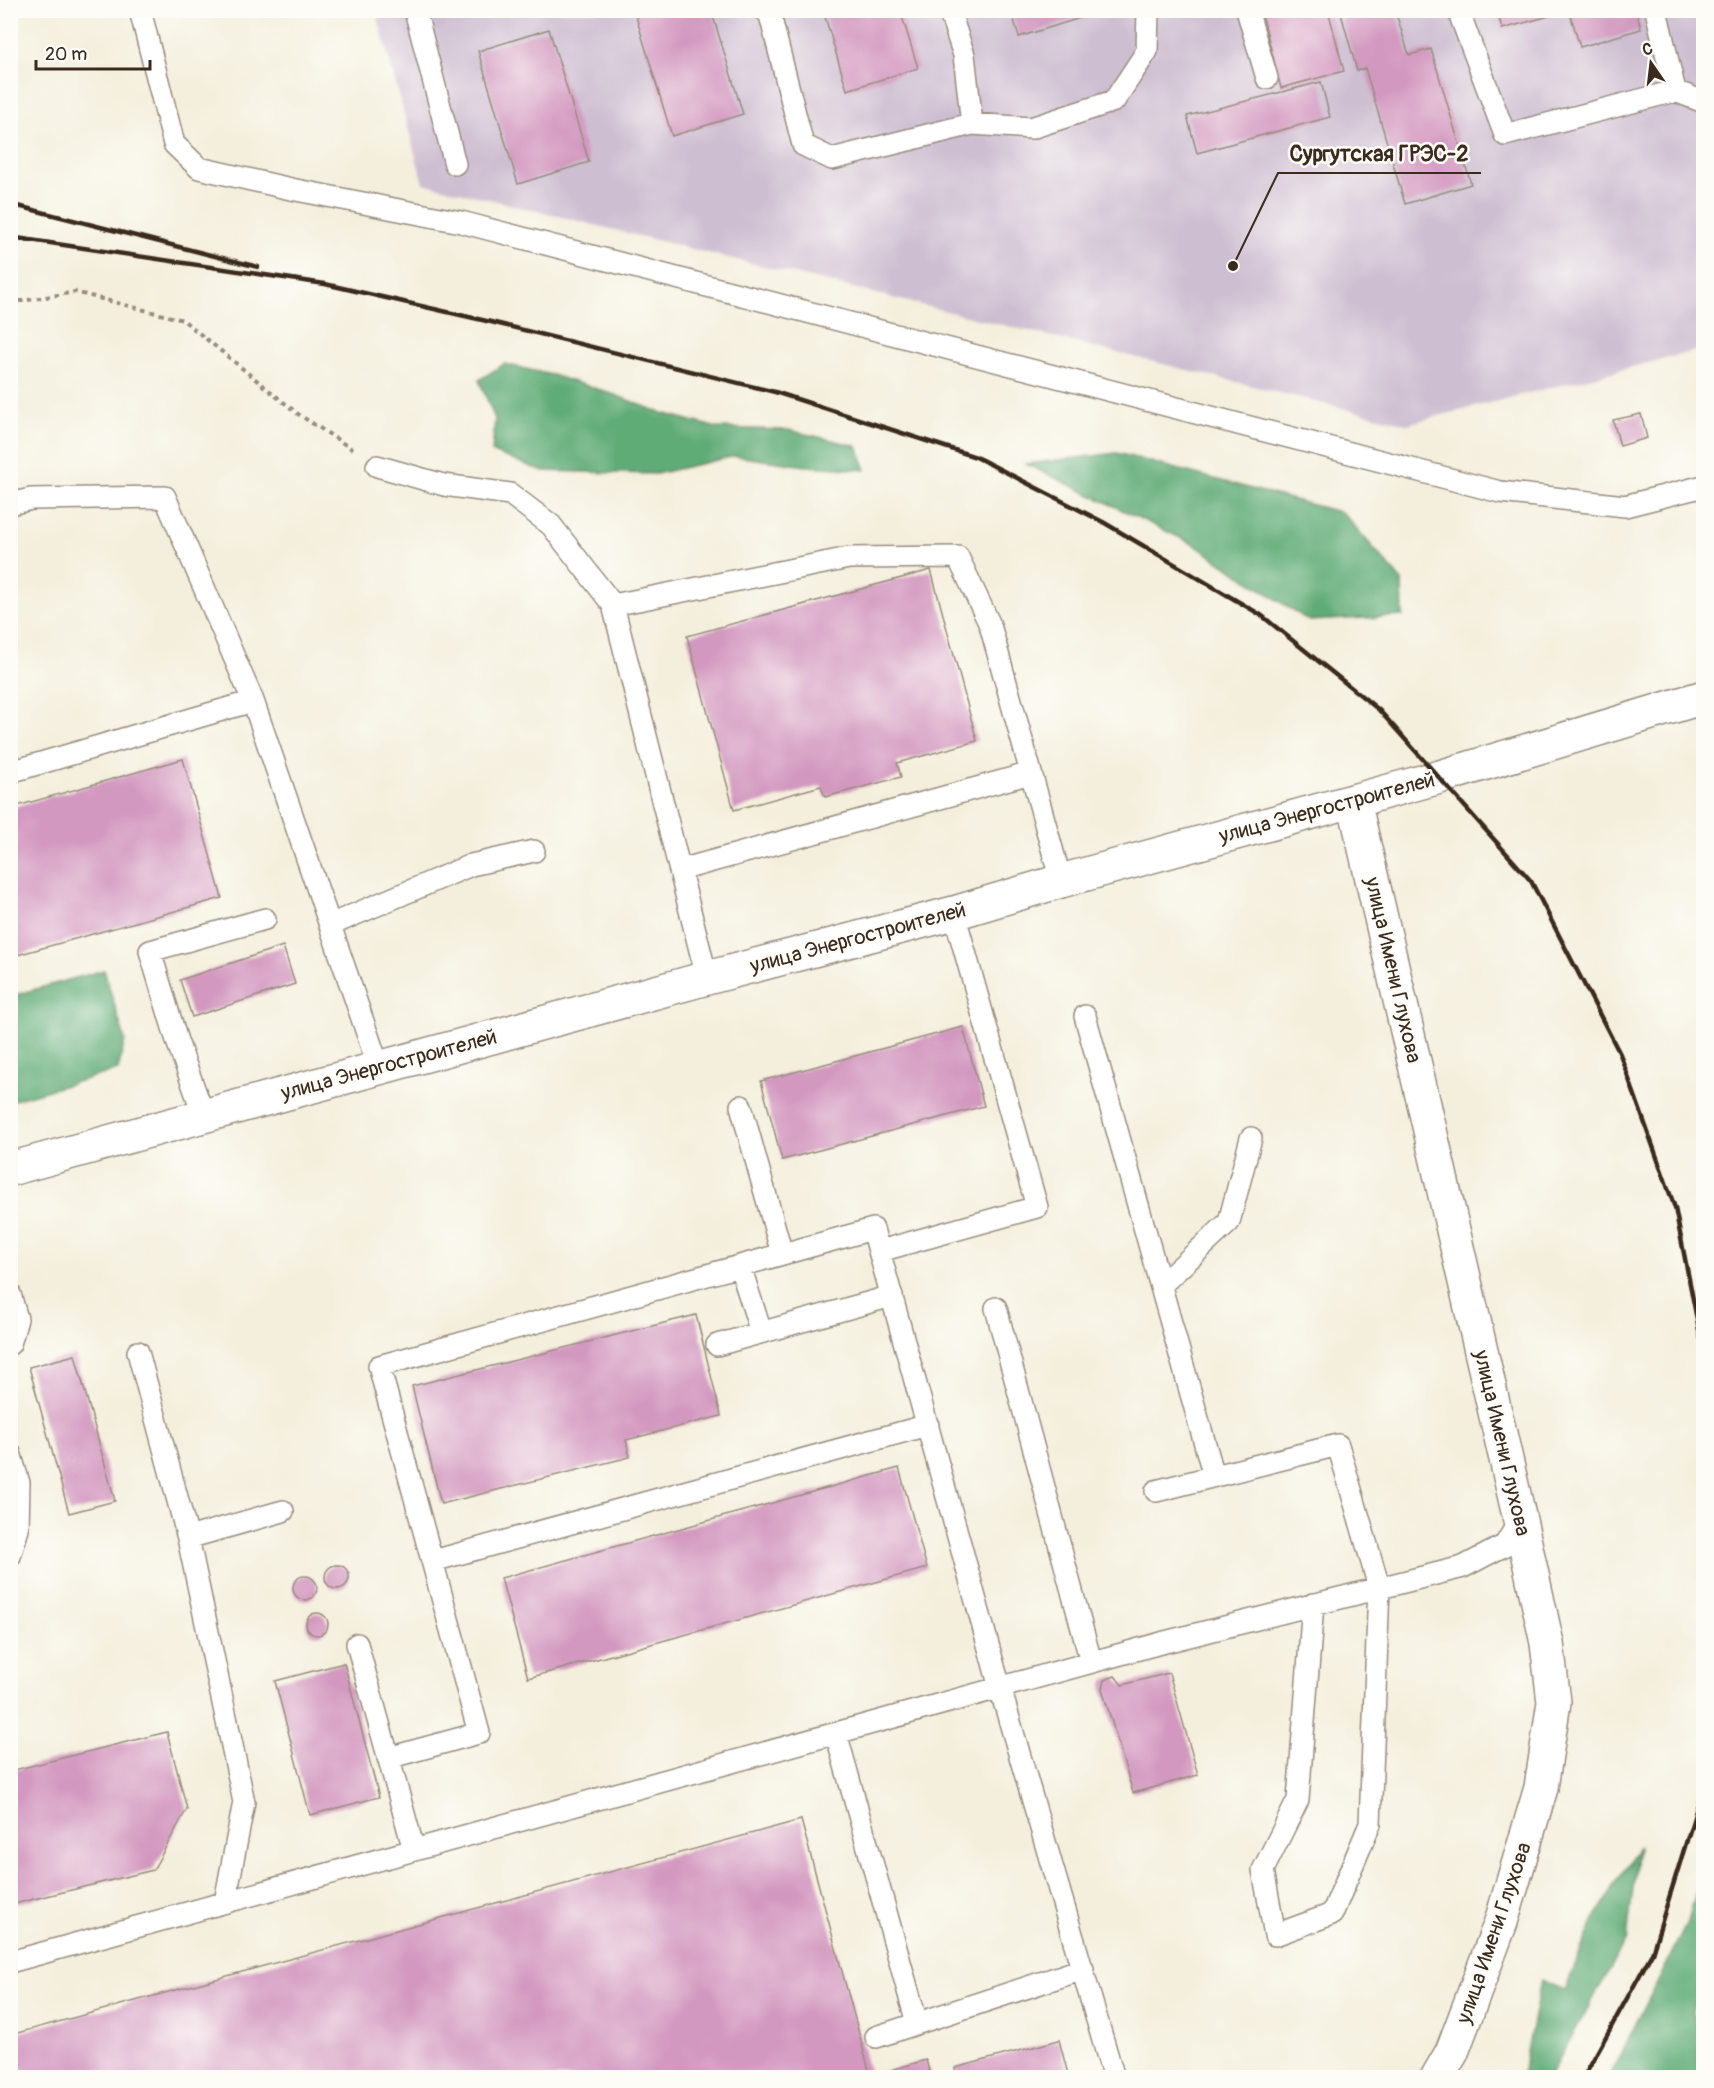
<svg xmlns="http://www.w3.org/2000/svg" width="1714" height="2088" font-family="Pangolin,sans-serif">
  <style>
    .industrial { fill: #cebed1 }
    .forest { fill: #60ac77; stroke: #4e6b4a; stroke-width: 1.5 }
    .building { fill: #d398c0 }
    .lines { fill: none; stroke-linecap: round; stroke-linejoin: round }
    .service-casing { stroke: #988c7e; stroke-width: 24 }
    .minor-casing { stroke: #988c7e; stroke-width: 36 }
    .secondary-casing { stroke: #988c7e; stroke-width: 36 }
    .path { stroke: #988c7e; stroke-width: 4; stroke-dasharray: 4.5 4.5; stroke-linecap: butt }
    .service { stroke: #fff; stroke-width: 21 }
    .minor { stroke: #fff; stroke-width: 33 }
    .secondary { stroke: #fff; stroke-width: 33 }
    .rail { stroke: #3b2a1e; stroke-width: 4.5 }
    .labels { text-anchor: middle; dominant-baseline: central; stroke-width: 5; stroke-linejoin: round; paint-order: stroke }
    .street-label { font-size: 21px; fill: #3b2a1e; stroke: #fdfcf7 }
    .leader { fill: none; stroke: #3b2a1e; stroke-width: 2 }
    .callout-dot { fill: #3b2a1e; stroke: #fdfcf7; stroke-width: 2 }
    .callout-label { font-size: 22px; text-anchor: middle; font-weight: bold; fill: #3b2a1e; stroke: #fdfcf7; stroke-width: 5; stroke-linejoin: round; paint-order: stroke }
  </style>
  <rect width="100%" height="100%" fill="#fdfcf7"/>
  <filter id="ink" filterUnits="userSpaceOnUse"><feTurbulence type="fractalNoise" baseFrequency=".0167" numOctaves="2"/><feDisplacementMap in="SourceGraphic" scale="12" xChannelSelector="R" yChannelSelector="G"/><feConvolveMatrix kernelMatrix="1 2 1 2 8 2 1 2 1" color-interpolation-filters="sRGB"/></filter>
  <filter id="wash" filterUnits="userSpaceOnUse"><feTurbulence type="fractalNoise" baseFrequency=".008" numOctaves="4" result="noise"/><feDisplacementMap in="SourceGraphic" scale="24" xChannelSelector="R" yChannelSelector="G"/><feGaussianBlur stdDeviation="1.35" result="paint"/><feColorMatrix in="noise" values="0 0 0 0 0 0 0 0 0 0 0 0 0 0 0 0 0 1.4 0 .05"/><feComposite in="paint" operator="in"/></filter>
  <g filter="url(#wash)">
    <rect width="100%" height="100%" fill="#f4efdd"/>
    <path class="industrial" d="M 376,11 L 1703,11 L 1703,349 L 1407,424 L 423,183 Z"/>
    <path class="forest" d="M 504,364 L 552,375 L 607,392 L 659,412 L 717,428 L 789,430 L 857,446 L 866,470 L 806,466 L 735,456 L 656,474 L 542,471 L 492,452 L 495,419 L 479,380 Z
      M 1117,453 L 1343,513 L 1402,581 L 1403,616 L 1309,621 L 1193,544 L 1026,464 Z
      M 104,970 L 125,1040 L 118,1070 L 11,1101 L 11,996 Z
      M 1638,1847 L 1627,1939 L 1549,2077 L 1518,2077 L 1523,2072 L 1541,1980 L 1565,1990 L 1593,1921 Z
      M 1703,1864 L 1703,1977 L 1692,2011 L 1703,2044 L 1703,2077 L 1609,2077 L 1689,1918 Z"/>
    <g id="blocks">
      <path class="building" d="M 634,10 L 711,10 L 743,114 L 672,136 Z
        M 823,10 L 900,10 L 918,68 L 847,90 Z
        M 1011,10 L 1088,10 L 1090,15 L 1019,37 Z
        M 1261,10 L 1328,10 L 1344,71 L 1281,88 Z
        M 1340,10 L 1395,10 L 1409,55 L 1431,49 L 1471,184 L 1405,204 L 1365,68 L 1357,71 Z
        M 1497,10 L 1552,10 L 1553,15 L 1502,29 Z
        M 1569,10 L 1636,10 L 1641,29 L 1580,47 Z
        M 549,29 L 589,162 L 518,184 L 478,51 Z
        M 1321,82 L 1330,117 L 1197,153 L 1187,116 Z
        M 1641,414 L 1647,438 L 1620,446 L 1613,420 Z
        M 931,570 L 977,741 L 897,763 L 901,777 L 825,797 L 821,786 L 734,810 L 687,636 Z
        M 183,759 L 222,898 L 10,957 L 10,808 Z
        M 283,946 L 295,984 L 192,1017 L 180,980 Z
        M 963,1027 L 984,1106 L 782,1160 L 761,1081 Z
        M 696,1315 L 721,1416 L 626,1440 L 630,1457 L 441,1504 L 412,1386 Z
        M 75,1355 L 115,1501 L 69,1513 L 29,1367 Z
        M 899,1468 L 927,1568 L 528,1678 L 501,1578 Z
        M325 1577a12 12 0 1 1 24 0a12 12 0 1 1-24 0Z
        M293 1588a12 12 0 1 1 24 0a12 12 0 1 1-24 0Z
        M306 1624a11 11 0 1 1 22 0a11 11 0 1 1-22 0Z
        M 344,1663 L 379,1797 L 310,1815 L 275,1681 Z
        M 1169,1673 L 1198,1775 L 1133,1793 L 1102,1689 L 1104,1680 L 1115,1676 L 1122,1685 Z
        M 167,1732 L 187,1809 L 153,1870 L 10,1905 L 10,1771 Z
        M 801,1820 L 871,2078 L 10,2078 L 10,2035 Z
        M 1059,2040 L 1069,2078 L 957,2078 L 955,2068 Z
        M 926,2060 L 931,2078 L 889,2078 L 887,2071 Z"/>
    </g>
  </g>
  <g filter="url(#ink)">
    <use href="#blocks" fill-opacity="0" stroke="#988c7e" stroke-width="1.5"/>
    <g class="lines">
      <g class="service-casing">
        <path id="service" d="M 140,10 L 174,144 L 199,168 L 291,189 L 461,222 L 1500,492 L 1625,506 L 1704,486
          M 415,10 L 455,164
          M 765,10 L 770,15 L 803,145 L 832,159 L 972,124 L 1031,128 L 1114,101 L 1147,51 L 1148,10
          M 949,10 L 964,55 L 972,124
          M 1247,10 L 1267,78
          M 1458,10 L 1505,135 L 1675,91 L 1704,102
          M 1656,10 L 1675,91
          M 377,466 L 444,485 L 510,494 L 551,525 L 613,605 L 707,978
          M 10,504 L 31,499 L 165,497 L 253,701 L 379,1068
          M 613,605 L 849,558 L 958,557 L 990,625 L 1061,881
          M 10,772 L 253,701
          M 680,870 L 1031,773
          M 330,925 L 471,865 L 534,851
          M 1085,1016 L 1214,1476
          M 741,1106 L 782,1254
          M 204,1116 L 177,1041 L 150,951 L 265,919
          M 880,1251 L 1037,1207 L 954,913
          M 740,1266 L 761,1332
          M 1161,1285 L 1229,1222 L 1251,1138
          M 10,1294 L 17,1319 L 10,1344
          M 996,1308 L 1091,1662
          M 717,1345 L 892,1296
          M 138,1352 L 188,1538 L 244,1802 L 225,1902
          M 10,1453 L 19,1483
          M 10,1482 L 19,1483 L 18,1529 L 10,1556
          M 1156,1491 L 1338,1445 L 1379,1587 L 1370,1824 L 1332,1914 L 1275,1935 L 1263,1870 L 1298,1800 L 1313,1604
          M 188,1538 L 283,1511
          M 433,1561 L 928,1425
          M 357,1644 L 414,1850
          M 836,1733 L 917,2023
          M 388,1758 L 479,1733 L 379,1366 L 873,1229 L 1000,1688 L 1114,2078
          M 10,1962 L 1161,1643 L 1463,1567 L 1505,1545 L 1520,1520
          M 876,2037 L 1083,1969"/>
      </g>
      <g class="minor-casing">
        <path id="minor" d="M 1354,801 L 1520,1520 L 1547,1643 L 1554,1702 L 1541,1788 L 1501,1922 L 1452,2052 L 1437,2078"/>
      </g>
      <g class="secondary-casing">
        <path id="secondary" d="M 10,1169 L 707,978 L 954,913 L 1061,881 L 1440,777 L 1704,697"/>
      </g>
      <path class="path" d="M 10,301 L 22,301 L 75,292 L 183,320 L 298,414 L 352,449"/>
      <use href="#service" class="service"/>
      <use href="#minor" class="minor"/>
      <use href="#secondary" class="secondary"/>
      <path class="rail" d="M 10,204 L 258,267
        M 10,237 L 325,284 L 491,322 L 775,392 L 976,457 L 1103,522 L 1261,615 L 1379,710 L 1531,881 L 1620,1054 L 1675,1208 L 1704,1355
        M 1583,2078 L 1652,1953 L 1704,1785"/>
    </g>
  </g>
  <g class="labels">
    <g class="street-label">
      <text transform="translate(1327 808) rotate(-15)">улица Энергостроителей</text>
      <text transform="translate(858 938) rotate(-15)">улица Энергостроителей</text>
      <text transform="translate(1393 970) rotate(77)">улица Имени Глухова</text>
      <text transform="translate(389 1065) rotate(-15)">улица Энергостроителей</text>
      <text transform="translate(1502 1443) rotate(77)">улица Имени Глухова</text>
      <text transform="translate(1494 1933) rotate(-71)">улица Имени Глухова</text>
    </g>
  </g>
  <path class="leader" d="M1233 266L1278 173H1481"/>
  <circle class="callout-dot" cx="1233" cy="266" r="6"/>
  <g class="callout-label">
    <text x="1379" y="161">Сургутская ГРЭС-2</text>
  </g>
  <rect width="1714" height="2088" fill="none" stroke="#fdfcf7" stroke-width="36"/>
  <g transform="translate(1651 63) rotate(346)" stroke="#fdfcf7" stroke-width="4.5" paint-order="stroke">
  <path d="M0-4.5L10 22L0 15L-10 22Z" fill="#3b2a1e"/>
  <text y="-9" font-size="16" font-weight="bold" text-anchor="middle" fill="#3b2a1e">С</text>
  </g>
  <path d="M36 60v9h114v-9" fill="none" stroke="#3b2a1e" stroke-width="3"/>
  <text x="45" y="60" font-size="18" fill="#3b2a1e" stroke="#fdfcf7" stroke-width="4.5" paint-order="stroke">20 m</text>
</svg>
